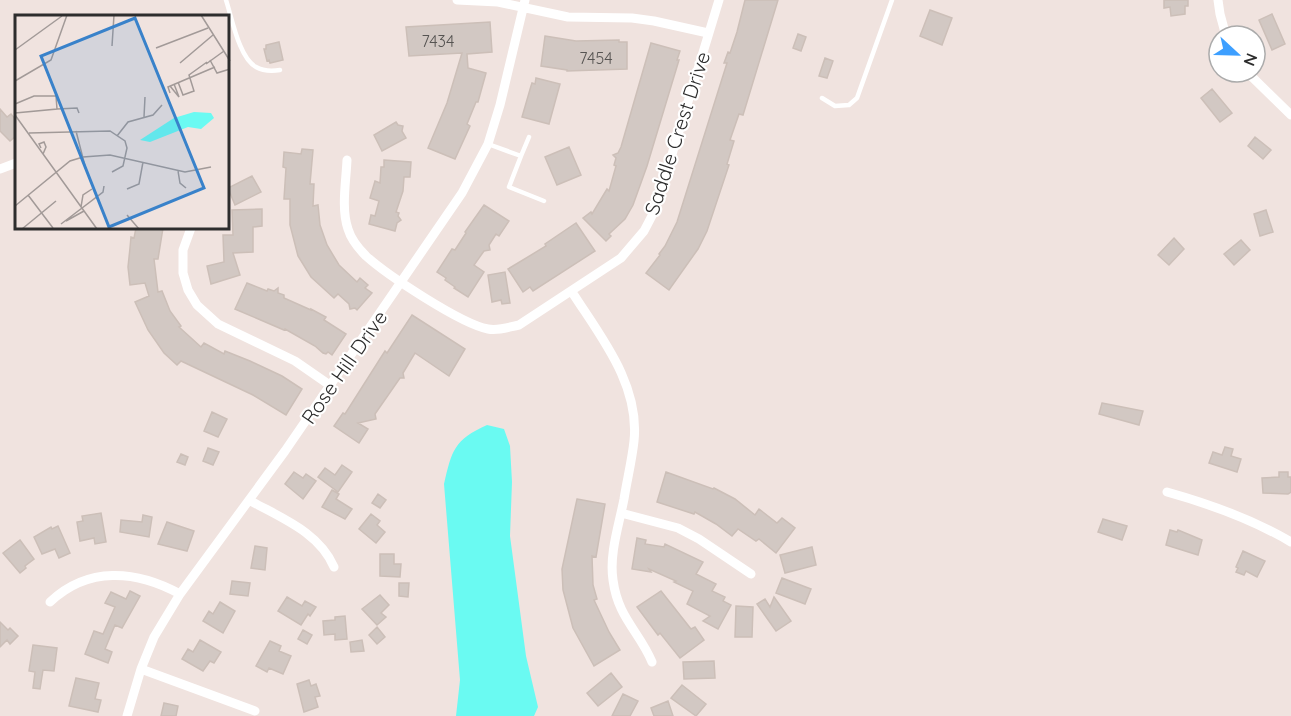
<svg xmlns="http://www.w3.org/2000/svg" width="1291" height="716" font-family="Quicksand,sans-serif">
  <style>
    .water { fill: #6afaf2 }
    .building { fill: #d2c8c3; stroke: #ccbfb8; stroke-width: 1.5 }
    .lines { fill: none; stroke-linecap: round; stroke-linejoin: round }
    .service { stroke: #fff; stroke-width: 4.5 }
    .minor { stroke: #fff; stroke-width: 9 }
    .labels { text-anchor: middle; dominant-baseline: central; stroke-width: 4.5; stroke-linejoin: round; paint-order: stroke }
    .number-label { font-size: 16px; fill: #565452 }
    .street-label { font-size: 20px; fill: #2d2d2d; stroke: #fff }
    .inset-road { fill: none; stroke: #a29a98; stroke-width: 1.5 }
    .view { fill: #3982ca; fill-opacity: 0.15; stroke: #3982ca; stroke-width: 3 }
    .inset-edge { fill: none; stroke: #2d2d2d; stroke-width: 3 }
  </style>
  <rect width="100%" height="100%" fill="#f0e3df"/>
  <path class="water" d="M 487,425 L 504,429 L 510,446 L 512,482 L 510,536 L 526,656 L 538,707 L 534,716 L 456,716 L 460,680 L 444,484 C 452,450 454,440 487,425 Z"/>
  <path class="building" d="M 745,0 L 778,0 L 743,115 L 739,114 L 730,140 L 734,141 L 727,164 L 729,165 L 707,231 L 698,249 L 669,290 L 646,273 L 660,255 L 659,254 L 665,246 L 677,222 L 727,63 L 724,63 L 728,52 L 730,53 L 737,32 Z
    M 1164,0 L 1188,0 L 1188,6 L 1185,6 L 1185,14 L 1171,16 L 1170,7 L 1164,8 Z
    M 930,10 L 952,18 L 942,45 L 920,36 Z
    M 1272,14 L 1285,44 L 1272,50 L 1259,20 Z
    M 490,22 L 492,52 L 467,54 L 468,68 L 486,73 L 478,102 L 476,102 L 467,124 L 470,126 L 455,159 L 428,148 L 447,103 L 462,53 L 409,56 L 406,27 Z
    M 798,34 L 806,37 L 801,51 L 793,48 Z
    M 545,36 L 576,41 L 619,40 L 619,42 L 627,42 L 627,69 L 567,71 L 567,70 L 541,66 Z
    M 279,42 L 283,60 L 270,63 L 269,60 L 267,61 L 264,49 L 266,49 L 266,45 Z
    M 651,43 L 680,51 L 677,60 L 679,60 L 647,166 L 633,205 L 625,219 L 609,234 L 611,236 L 606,241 L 583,218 L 591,212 L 592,214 L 607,189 L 609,191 L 616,166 L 614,165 L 616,158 L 613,155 L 618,153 L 621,147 Z
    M 825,58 L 833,61 L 827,78 L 819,76 Z
    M 536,78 L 560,84 L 549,124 L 522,117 L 531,86 L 532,83 L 535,84 Z
    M 1212,89 L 1232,113 L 1220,122 L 1201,98 Z
    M 0,109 L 7,117 L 11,114 L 16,120 L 16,136 L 10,141 L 0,131 Z
    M 396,122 L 398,125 L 403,126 L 402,131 L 406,138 L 382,151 L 374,135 Z
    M 1255,137 L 1271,150 L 1263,159 L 1248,146 Z
    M 569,147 L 581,175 L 557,185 L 545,157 Z
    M 302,149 L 313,150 L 310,184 L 314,184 L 313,206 L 318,205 L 320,225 L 327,245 L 339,265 L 357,282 L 360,278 L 368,285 L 365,288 L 372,293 L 357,310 L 355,308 L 350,309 L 349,304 L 338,294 L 334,298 L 311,277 L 298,256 L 290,225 L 290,199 L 284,199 L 286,168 L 283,167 L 284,152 L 301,154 Z
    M 384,160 L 411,162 L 410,177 L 404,177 L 403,191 L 396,212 L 399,213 L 398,216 L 401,220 L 397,223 L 395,231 L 369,224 L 371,215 L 375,216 L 379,201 L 370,198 L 375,181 L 380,183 L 381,167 L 384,167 Z
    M 252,176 L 261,192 L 235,205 L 228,188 Z
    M 484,205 L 509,221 L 499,236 L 496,234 L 489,245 L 490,250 L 484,251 L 474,265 L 484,272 L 468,297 L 454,288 L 455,287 L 445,280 L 446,278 L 437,272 L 452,249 L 455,250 L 466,233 L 465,232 Z
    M 262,209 L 262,226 L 253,227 L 253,252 L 233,253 L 240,275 L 211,284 L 207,266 L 224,262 L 223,235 L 233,235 L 232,210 Z
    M 1266,210 L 1273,232 L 1260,236 L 1254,214 Z
    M 576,223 L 595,251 L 533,291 L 530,287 L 523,292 L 508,269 L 546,246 L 545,244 Z
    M 136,228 L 163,228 L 158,259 L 154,259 L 158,292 L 162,291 L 170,311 L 181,326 L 179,327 L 201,347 L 204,343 L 224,354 L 225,351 L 250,361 L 282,376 L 302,389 L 286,415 L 253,395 L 181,361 L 177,365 L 164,353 L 148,330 L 135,302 L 149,296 L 145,283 L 130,285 L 128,267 L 130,248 L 131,237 L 134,238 Z
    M 1174,238 L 1184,249 L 1169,265 L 1158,255 Z
    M 1241,240 L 1250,250 L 1234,265 L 1224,254 Z
    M 505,272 L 510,303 L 502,304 L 501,300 L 492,302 L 488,275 Z
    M 247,283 L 267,291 L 268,289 L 274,291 L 278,288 L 278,293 L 284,295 L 284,298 L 311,310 L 311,309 L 326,317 L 324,320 L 346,334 L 332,355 L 328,352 L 326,354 L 323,353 L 315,346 L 285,329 L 284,330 L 235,309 Z
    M 412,315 L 465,349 L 449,376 L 415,353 L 403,373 L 404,378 L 400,378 L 375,414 L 376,419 L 358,423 L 368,429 L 359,443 L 334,426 L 343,413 L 345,414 L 385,351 L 387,353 Z
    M 1102,403 L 1143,411 L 1139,425 L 1099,414 Z
    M 212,412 L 227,419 L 218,437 L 204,431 Z
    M 1225,447 L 1233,449 L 1231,456 L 1241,459 L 1237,472 L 1209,463 L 1213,452 L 1222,455 Z
    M 208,448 L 219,452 L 213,465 L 203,461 Z
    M 181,454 L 188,457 L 185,465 L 177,462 Z
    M 342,465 L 352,472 L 338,492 L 318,477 L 325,468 L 335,475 Z
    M 294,472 L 303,478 L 306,474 L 316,481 L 303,499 L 285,484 Z
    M 666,472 L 713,489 L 714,488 L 735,499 L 755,515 L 759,509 L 777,523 L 782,518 L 795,528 L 776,553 L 759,539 L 756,541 L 738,529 L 732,536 L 716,524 L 695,512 L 694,514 L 657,502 Z
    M 1279,472 L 1288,472 L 1288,477 L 1291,477 L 1291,492 L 1288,494 L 1263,493 L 1262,478 L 1279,477 Z
    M 332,490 L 339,494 L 336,499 L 352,509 L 345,519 L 322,507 Z
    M 378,494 L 386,500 L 380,508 L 372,503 Z
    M 577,499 L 605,504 L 596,557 L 592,556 L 593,585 L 597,599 L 594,600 L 609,632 L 620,650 L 594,666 L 573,628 L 563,590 L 562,569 Z
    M 101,513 L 106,542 L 95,544 L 94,538 L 80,541 L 77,522 L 83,521 L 82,516 Z
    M 371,514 L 380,521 L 377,525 L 385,532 L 376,543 L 359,529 Z
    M 143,515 L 152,517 L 149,537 L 120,532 L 121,520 L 142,522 Z
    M 1103,519 L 1127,526 L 1122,540 L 1098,532 Z
    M 167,522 L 194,531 L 187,551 L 158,544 Z
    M 58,526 L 70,553 L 59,558 L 55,549 L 42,554 L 34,537 L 51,527 L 52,529 Z
    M 1170,530 L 1177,532 L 1178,530 L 1202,540 L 1198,555 L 1166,545 Z
    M 637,538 L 646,540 L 645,544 L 664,547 L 665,544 L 703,562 L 696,574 L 716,584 L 712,591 L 725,597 L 723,601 L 731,605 L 718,629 L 703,621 L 710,616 L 687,604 L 693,591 L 674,582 L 676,581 L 649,569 L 651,572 L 632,569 Z
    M 20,540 L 34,559 L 25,566 L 26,568 L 20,573 L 3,553 Z
    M 255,546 L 267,548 L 265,570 L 251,568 Z
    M 812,547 L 816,565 L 785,573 L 780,555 Z
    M 1243,551 L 1265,561 L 1257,577 L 1246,571 L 1244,575 L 1236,572 L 1238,568 L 1236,567 Z
    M 380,554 L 394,554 L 394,564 L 401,564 L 400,577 L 380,576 Z
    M 782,578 L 811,589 L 805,604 L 776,593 Z
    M 232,581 L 250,583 L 248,596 L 230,594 Z
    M 399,583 L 409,583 L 408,597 L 399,596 Z
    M 130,591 L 140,596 L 122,628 L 115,625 L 105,649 L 112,652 L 108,663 L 85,654 L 94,631 L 103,634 L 115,607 L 105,603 L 111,592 L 126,599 Z
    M 661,591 L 691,629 L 695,627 L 704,640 L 680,658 L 660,633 L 658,635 L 637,607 Z
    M 380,595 L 389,605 L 381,613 L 386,617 L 377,625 L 362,609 Z
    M 287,597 L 302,606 L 305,601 L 316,607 L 310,616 L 308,614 L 301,625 L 278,611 Z
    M 774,597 L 791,621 L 776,631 L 757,604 L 765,599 L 770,607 Z
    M 220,602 L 235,611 L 223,633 L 203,621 L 209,611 L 213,614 Z
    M 736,606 L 753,607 L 752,637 L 735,637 Z
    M 345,616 L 347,639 L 335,640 L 335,634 L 324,635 L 323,621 L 335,620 L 335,617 Z
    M 0,622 L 8,630 L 10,628 L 18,636 L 10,644 L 7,640 L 0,647 Z
    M 377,627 L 385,637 L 377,644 L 369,635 Z
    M 303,630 L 312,635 L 307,644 L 298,639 Z
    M 200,640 L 221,652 L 214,663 L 210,661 L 203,671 L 182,659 L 188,649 L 193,652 Z
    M 362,640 L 364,651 L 351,652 L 350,642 Z
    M 270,641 L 281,646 L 279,651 L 291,656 L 283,674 L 269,668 L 267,672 L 256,666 Z
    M 33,645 L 57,648 L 54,671 L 43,670 L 40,689 L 33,688 L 35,672 L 29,671 Z
    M 714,661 L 715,678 L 684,679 L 683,662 Z
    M 611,673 L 622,687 L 598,706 L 587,693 Z
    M 76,678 L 99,683 L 95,699 L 101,700 L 98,712 L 69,706 Z
    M 309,680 L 311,686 L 316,684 L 320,696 L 315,697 L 318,707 L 304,712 L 297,684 Z
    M 682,685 L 706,704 L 696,716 L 671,698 Z
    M 623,694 L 638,701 L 630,716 L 612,716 Z
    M 668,701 L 673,716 L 654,716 L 651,708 Z
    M 164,703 L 178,706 L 176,716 L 161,716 Z"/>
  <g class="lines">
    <path class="service" d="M 226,0 C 232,18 239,58 256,67 C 263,71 273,71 280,70
      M 822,98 L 835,106 L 849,105 L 857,98 L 892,0
      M 488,144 L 521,156 L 509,187 L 544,201
      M 521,156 L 529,137"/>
    <path class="minor" d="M 457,0 L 498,2 L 568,17 L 632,18 L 654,21 L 708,33
      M 1218,0 L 1220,14 L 1226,36
      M 1247,72 L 1291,115
      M 347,160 C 346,182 341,209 348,229 C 351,239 359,249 366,256 C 387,275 461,324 488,329 C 499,331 509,327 519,325 L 621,258 L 644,231 L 655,210 L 719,0
      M 0,169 L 16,163
      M 191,228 L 183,250 L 183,273 L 188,290 L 197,305 L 218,324 L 295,361 L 331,386
      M 572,292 C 600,336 640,384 634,441 C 632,460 627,480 624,499 C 619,525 609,554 613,580 C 618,618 639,631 652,662
      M 1167,492 C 1210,504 1252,519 1291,542
      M 249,500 C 281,518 319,532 334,567
      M 621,513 L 678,528 L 699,539 L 751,574
      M 50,602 C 88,566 136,570 180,594
      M 141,669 L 255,711
      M 127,716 L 141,669 L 154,637 L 180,594 L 285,451 L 462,193 L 488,144 L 500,105 L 525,0"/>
  </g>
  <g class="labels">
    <g class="number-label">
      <text x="438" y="41">7434</text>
      <text x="596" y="58">7454</text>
    </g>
    <g class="street-label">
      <text transform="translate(677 133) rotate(-72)">Saddle Crest Drive</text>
      <text transform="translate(344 367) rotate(-55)">Rose Hill Drive</text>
    </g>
  </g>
  <g transform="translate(15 15)">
    <rect width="214" height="214" fill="#f0e3df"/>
    <path d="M 179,97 L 196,98 L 199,103 L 186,114 L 173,112 L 135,127 L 125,125 L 159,103 Z" fill="#6afaf2"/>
    <path class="inset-road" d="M 186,0 L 215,46M 97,31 L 99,0M 141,33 L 193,13M 0,35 L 47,1M 195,45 L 202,58 L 215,54M 165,48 L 198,20M 191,49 L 209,36M 0,66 L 36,45 L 52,0M 163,67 L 168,80 L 179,76 L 174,60 L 192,47M 155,71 L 164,82 L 159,69M 155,78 L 153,72 L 200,52M 0,89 L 19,81 L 41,81 L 42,94 L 0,98M 42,94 L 62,93 L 64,98M 0,100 L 82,214M 129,102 L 130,82M 61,116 L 71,155M 14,118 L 95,116 L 110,126 L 112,133 L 108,151 L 97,157M 102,121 L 113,107 L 138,100 L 147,90M 26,133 L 24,129 L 29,127 L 31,132 L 28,139M 163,156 L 165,168 L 171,173M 112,174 L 124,169 L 128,147M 13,180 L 38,213M 0,191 L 55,146 L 68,142 L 95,140 L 170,157 L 196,152M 66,192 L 68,180 L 77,174M 112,200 L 124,214M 51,206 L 69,196M 46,209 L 88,177 L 89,171M 7,214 L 41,186"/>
    <path class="view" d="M 120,3 L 189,173 L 94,212 L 26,41 Z"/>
    <rect width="214" height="214" class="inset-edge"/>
  </g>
  <g transform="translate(1237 54) rotate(112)"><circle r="28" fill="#ffffff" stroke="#ababab" stroke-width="1.5"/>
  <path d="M0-4.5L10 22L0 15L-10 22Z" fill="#3d9fff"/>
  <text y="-9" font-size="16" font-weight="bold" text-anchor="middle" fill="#2d2d2d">N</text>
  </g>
</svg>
